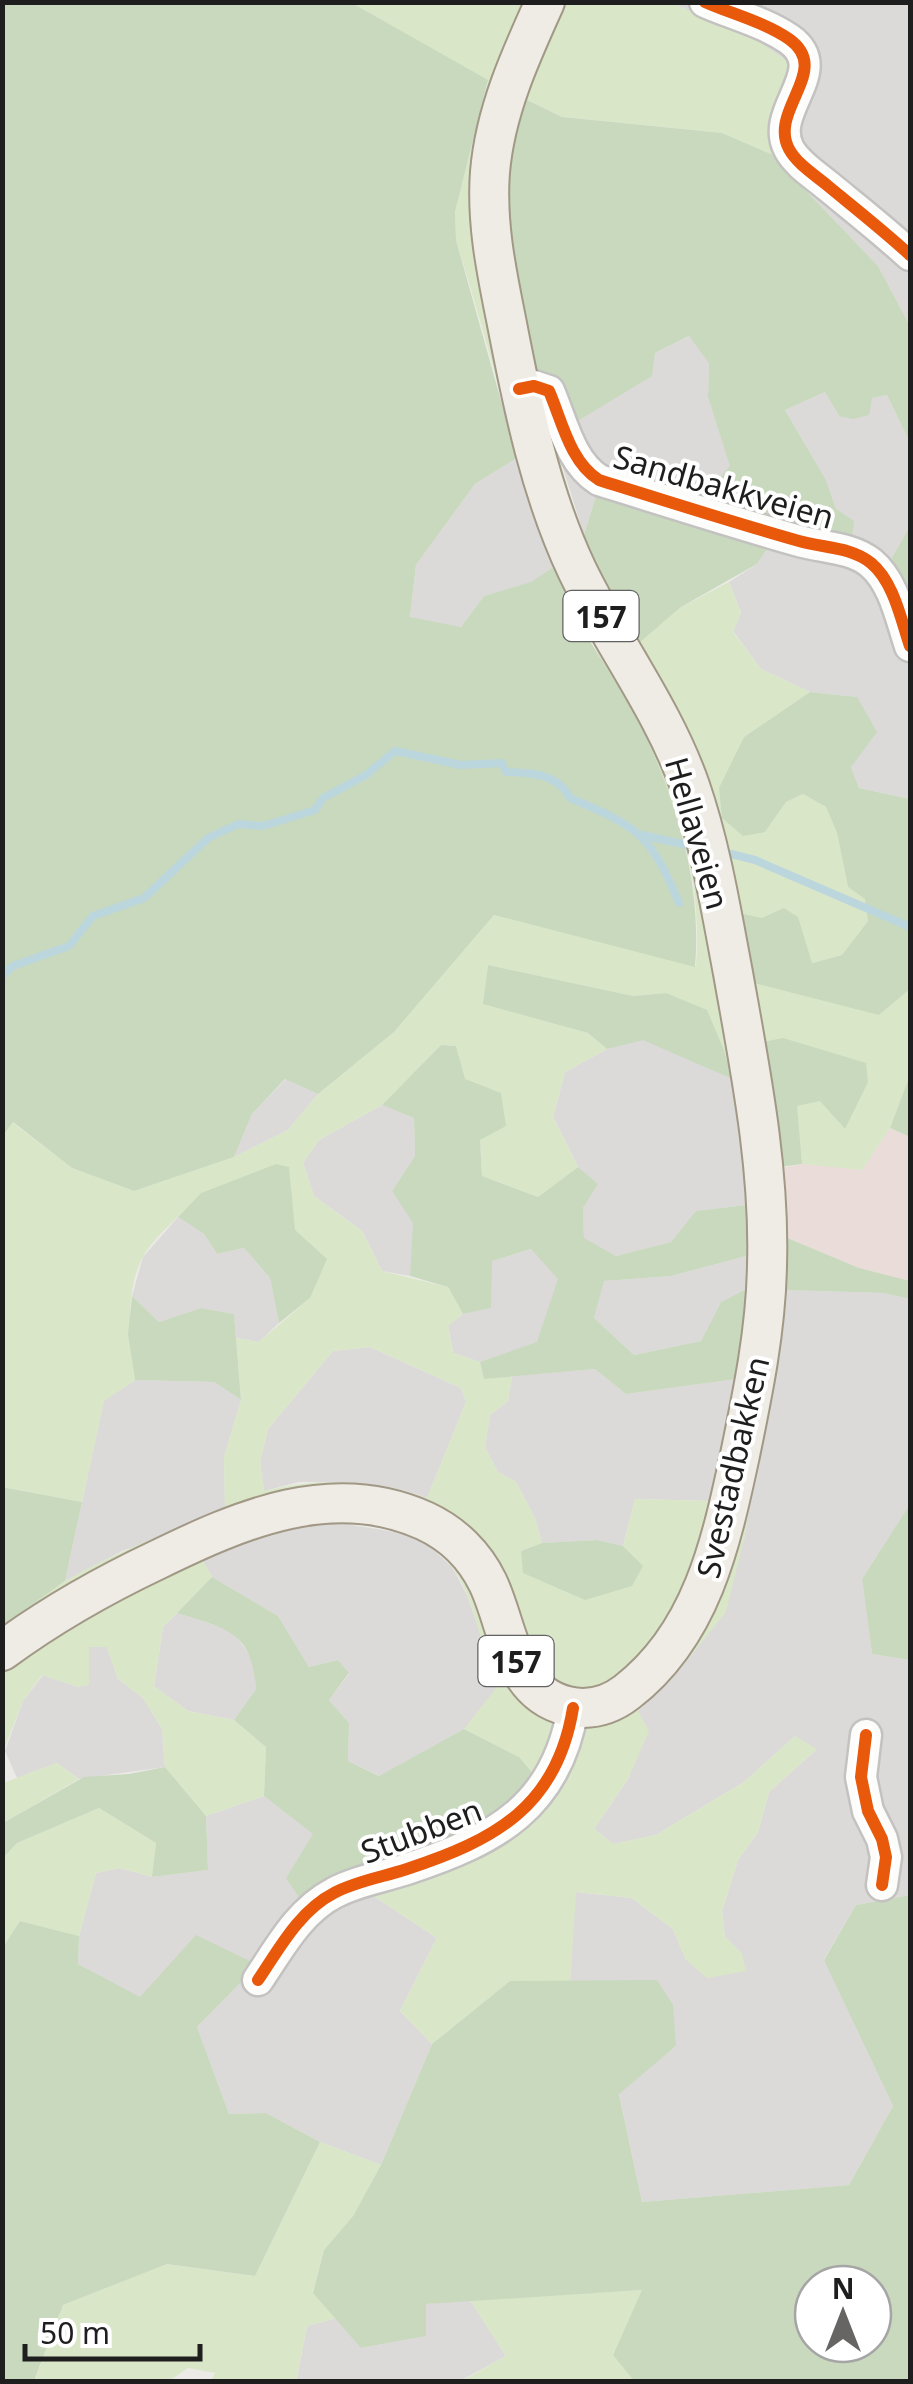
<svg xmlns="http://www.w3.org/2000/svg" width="913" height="2384" font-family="'Noto Sans',sans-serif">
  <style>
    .residential { fill: #dbdad8 }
    .commercial { fill: #e9dcd9 }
    .grass { fill: #d9e7c8; fill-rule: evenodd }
    .forest { fill: #c8d9be; fill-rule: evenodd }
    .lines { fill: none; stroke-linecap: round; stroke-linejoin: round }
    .stream { stroke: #bcd6dd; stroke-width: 8 }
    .minor-casing { stroke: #c3c2c1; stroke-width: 35 }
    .major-casing { stroke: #a19886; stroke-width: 42 }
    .minor { stroke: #fcfcfb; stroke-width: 30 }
    .major { stroke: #efebe5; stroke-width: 38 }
    .cycleway-casing { stroke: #fff; stroke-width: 19 }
    .cycleway { stroke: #e8590c; stroke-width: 12 }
    .labels { text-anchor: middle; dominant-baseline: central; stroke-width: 8; stroke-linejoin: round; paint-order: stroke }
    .shield { fill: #fff; stroke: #626262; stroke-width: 2.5 }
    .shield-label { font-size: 30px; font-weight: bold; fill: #1e1e1e }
    .street-label { font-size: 32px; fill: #1e1e1e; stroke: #fff }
  </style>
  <rect width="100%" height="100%" fill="#eceae7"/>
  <path class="residential" d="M 671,3 L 910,3 L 910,326 L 878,266 L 771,154 L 771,113 L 750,36 Z
    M 690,336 L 709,362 L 708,397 L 731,466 L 698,503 L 598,489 L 584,535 L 553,436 L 651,376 L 655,353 Z
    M 825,392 L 839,416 L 872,398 L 887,395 L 910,443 L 910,526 L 890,561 L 910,615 L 910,799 L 859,788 L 851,767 L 857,697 L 810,692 L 761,669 L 733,631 L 741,613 L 729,582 L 757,564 L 781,528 L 836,509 L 826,480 L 785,410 Z
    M 517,458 L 532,510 L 555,566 L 532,582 L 484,596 L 461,627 L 410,618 L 416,565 L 475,484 Z
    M 643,1039 L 732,1079 L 742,1145 L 746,1205 L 697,1211 L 671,1242 L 616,1256 L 584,1239 L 583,1208 L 597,1184 L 578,1167 L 553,1117 L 565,1072 L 607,1049 Z
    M 286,1079 L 318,1094 L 288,1130 L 234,1157 L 252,1114 Z
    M 382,1105 L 414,1118 L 415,1156 L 392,1191 L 414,1223 L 410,1276 L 382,1271 L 362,1231 L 314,1196 L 303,1163 L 319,1140 Z
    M 178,1217 L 204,1234 L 217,1254 L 244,1248 L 270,1278 L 279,1323 L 259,1342 L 236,1338 L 234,1314 L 201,1308 L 159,1322 L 132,1296 L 143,1257 Z
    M 532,1249 L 559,1279 L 537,1343 L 480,1362 L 453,1353 L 448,1325 L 463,1314 L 490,1308 L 491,1261 Z
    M 750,1255 L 748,1288 L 721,1302 L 701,1341 L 634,1355 L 594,1318 L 603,1281 L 671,1276 Z
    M 784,1290 L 883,1293 L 910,1299 L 910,1504 L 862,1579 L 872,1654 L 910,1660 L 910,1895 L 856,1905 L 824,1959 L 893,2106 L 849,2185 L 642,2202 L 619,2093 L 676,2046 L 570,1982 L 575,1892 L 632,1898 L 673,1929 L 686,1960 L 742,1954 L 725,1937 L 722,1911 L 738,1860 L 758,1832 L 769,1792 L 816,1750 L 795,1736 L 744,1782 L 656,1835 L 613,1844 L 594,1829 L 628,1779 L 638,1711 L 675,1675 L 689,1656 L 744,1539 Z
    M 370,1347 L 461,1388 L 466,1402 L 427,1498 L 403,1490 L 348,1482 L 299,1482 L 264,1491 L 260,1461 L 268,1429 L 333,1351 Z
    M 595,1369 L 626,1394 L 737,1379 L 726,1449 L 711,1501 L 635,1499 L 623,1546 L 597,1540 L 542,1543 L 535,1518 L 516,1482 L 498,1472 L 485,1447 L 490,1415 L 508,1401 L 512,1376 Z
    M 135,1380 L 214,1382 L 241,1400 L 224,1457 L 225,1507 L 150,1543 L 124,1550 L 65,1581 L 104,1400 Z
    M 333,1522 L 402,1533 L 427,1544 L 452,1567 L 467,1595 L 499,1686 L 464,1729 L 380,1776 L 348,1761 L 349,1723 L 329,1700 L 349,1674 L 338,1660 L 309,1667 L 278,1616 L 212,1577 L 200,1557 L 291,1526 Z
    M 177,1613 L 233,1631 L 255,1663 L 256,1689 L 234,1720 L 188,1711 L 154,1686 L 163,1627 Z
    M 89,1647 L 107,1647 L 118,1679 L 143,1698 L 162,1729 L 165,1767 L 79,1779 L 57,1763 L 17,1778 L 5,1751 L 23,1701 L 43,1675 L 78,1687 Z
    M 264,1796 L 314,1834 L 286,1878 L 348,1879 L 437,1938 L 400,2011 L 432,2044 L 381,2165 L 320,2142 L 266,2113 L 229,2114 L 197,2027 L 257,1966 L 140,1998 L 78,1964 L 79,1936 L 96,1873 L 120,1868 L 152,1877 L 208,1870 L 206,1816 Z
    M 470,2300 L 506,2356 L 460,2381 L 296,2382 L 307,2326 L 337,2318 L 362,2348 L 425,2336 L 426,2304 Z"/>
  <path class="commercial" d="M 890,1128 L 910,1137 L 910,1281 L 859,1268 L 785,1237 L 780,1168 L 810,1163 L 862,1170 Z"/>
  <path class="grass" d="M 352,3 L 671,3 L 750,36 L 793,65 L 772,113 L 771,154 L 722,133 L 562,117 L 525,99 L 543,403 L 572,502 L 596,566 L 639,642 L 681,607 L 729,582 L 741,613 L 733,632 L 761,669 L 810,692 L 744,737 L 765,832 L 786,802 L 803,794 L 826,807 L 837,833 L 848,887 L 866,899 L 868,921 L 842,955 L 811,963 L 762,919 L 743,915 L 879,1015 L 910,989 L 910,1075 L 890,1128 L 862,1170 L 802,1164 L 796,1106 L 820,1100 L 845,1129 L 783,1038 L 756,1468 L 744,1539 L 726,1612 L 675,1675 L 638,1711 L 649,1731 L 628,1779 L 594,1829 L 613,1844 L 656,1835 L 744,1782 L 795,1736 L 817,1749 L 769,1792 L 758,1832 L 738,1860 L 722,1911 L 725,1937 L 742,1954 L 746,1971 L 707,1978 L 686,1960 L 673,1929 L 632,1898 L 576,1892 L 570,1982 L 510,1981 L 432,2044 L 400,2011 L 437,1938 L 348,1879 L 519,1757 L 464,1729 L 498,1686 C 479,1649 478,1605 454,1570 C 422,1524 339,1514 289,1526 C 259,1534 230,1547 201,1557 L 212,1577 L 163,1627 L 154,1686 L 188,1711 L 234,1720 L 266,1747 L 264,1796 L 206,1816 L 165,1767 L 162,1729 L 143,1698 L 118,1679 L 107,1647 L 89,1647 L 89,1685 L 78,1687 L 42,1675 L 23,1701 L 3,1752 L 2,1625 C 24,1610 45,1593 67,1580 C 116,1551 173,1532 225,1507 L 224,1457 L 241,1400 L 236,1338 L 259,1342 L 310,1298 L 201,1193 C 186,1210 152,1239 143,1257 C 124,1291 130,1344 135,1380 L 104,1401 L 82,1502 L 3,1487 L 2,1135 L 12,1122 L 72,1168 L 134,1191 L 234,1157 L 288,1130 L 318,1094 L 394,1032 L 494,915 L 696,966 C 710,783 586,671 531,510 C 519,474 512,437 502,400 C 488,346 472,293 456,240 L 455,212 L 488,81 ZM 488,965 L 633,996 L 666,993 C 681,1008 717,1035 725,1053 C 734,1073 735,1099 739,1121 C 759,1248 746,1378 710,1501 L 635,1499 L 623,1546 L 642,1566 L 521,1551 L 542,1543 L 535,1518 L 516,1482 L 498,1472 L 485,1447 L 490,1415 L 508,1401 L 512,1376 L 484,1379 L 480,1362 L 453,1353 L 448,1326 L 463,1314 L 448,1287 L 382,1271 L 362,1231 L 314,1196 L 303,1163 L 319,1140 L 382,1105 L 441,1045 L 456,1046 L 480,1140 L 482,1176 L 538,1197 L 578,1167 L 553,1117 L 565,1072 L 607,1049 L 588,1033 L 484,1004 ZM 370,1347 L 461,1388 L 466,1402 L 427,1498 C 373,1479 319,1477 264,1491 L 260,1461 L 268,1429 L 333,1351 Z
    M 57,1763 L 79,1779 L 3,1823 L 3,1783 Z
    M 99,1808 L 156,1843 L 152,1877 L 120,1868 L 96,1873 L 79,1936 L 20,1921 L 3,1949 L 3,1858 L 17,1843 Z
    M 320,2142 L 381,2165 L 353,2216 L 324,2250 L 313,2292 L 337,2318 L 307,2326 L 296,2381 L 211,2381 L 215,2373 L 188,2368 L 169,2381 L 34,2382 L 63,2305 L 167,2264 L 255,2276 Z
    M 643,2290 L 613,2354 L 634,2381 L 460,2382 L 506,2356 L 470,2300 Z"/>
  <path class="forest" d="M 3,3 L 352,3 L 488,80 L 455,212 L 456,240 L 517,458 L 475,484 L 416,565 L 410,617 L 461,627 L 484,596 L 531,582 L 555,566 C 564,587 572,610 583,630 C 603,663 625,695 642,729 C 678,804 702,885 695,967 L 494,915 L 394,1032 L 318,1094 L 285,1079 L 252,1114 L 234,1157 L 134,1191 L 72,1168 L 13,1122 L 3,1135 Z
    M 525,99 L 562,117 L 722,133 L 771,154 L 878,266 L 910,326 L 910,443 L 887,395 L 872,398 L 869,415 L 853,419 L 839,416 L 825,392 L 785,410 L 826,480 L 836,509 L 854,521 L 851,547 L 781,528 L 757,564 L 681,607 L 639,643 L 615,609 L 584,535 L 598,489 L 698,503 L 730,466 L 708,397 L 709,363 L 689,336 L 655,353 L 652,376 L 553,436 L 524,330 L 511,258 L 506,172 L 515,124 Z
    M 910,526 L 910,615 L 890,561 Z
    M 810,692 L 857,697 L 877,732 L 851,767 L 859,788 L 910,799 L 910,989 L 879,1015 L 754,983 L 743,914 L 762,918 L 784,908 L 798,917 L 812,963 L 842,955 L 868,921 L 865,899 L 848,887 L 837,833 L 826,807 L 803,794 L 786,802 L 765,832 L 743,836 L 722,818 L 719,788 L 744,737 Z
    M 488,965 L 633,996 L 666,993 L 707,1010 L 724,1050 L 732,1079 L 643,1040 L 607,1049 L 588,1033 L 483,1004 Z
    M 783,1038 L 866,1063 L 868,1082 L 845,1129 L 820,1101 L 797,1106 L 802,1164 L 780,1167 L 763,1042 Z
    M 441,1045 L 456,1046 L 465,1079 L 501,1093 L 506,1126 L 480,1140 L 482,1176 L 538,1197 L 578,1167 L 598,1184 L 583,1208 L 584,1238 L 616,1256 L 671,1242 L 696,1211 L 746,1205 L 750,1255 L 671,1276 L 604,1281 L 594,1318 L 634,1355 L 701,1341 L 721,1302 L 748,1288 L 737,1379 L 626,1394 L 595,1369 L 484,1379 L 480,1362 L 537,1342 L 558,1279 L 531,1249 L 492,1261 L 491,1308 L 463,1314 L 448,1287 L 410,1276 L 413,1223 L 392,1191 L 415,1156 L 414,1118 L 382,1105 Z
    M 910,1075 L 910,1137 L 890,1128 Z
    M 276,1164 L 289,1167 L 295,1230 L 327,1259 L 310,1298 L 279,1323 L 270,1278 L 244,1248 L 217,1254 L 204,1234 L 178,1217 L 201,1193 Z
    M 785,1237 L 859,1268 L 910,1281 L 910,1299 L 883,1293 L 784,1290 Z
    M 132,1296 L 159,1322 L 201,1308 L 234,1314 L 241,1400 L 214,1382 L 135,1380 L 128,1334 Z
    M 2,1487 L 82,1502 L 65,1581 L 3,1625 Z
    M 910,1504 L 910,1660 L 872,1654 L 862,1579 Z
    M 597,1540 L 623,1546 L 643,1566 L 632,1586 L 585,1600 L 523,1573 L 521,1551 L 542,1543 Z
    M 212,1577 L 278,1616 L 309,1667 L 338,1660 L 349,1673 L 329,1700 L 349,1723 L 348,1761 L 379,1776 L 464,1729 L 519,1757 L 534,1775 L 511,1807 L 466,1836 L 303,1903 L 286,1878 L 313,1834 L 264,1796 L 266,1747 L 234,1720 L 256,1689 C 252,1630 226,1629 177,1613 Z
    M 165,1767 L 206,1816 L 208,1870 L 152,1877 L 156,1843 L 99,1808 L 17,1843 L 3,1858 L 3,1823 L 84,1777 L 129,1774 Z
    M 910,1895 L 910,2381 L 634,2381 L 613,2355 L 642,2290 L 426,2304 L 426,2336 L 361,2348 L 313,2293 L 324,2250 L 353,2216 L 381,2165 L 432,2044 L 510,1981 L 657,1980 L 673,2005 L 676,2046 L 619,2094 L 642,2202 L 849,2185 L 893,2106 L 824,1960 L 856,1905 ZM 813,2284 L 873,2284 L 873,2344 L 813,2344 Z
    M 20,1921 L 79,1936 L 78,1964 L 140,1997 L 196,1935 L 258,1965 L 197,2027 L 229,2114 L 266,2113 L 320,2142 L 255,2276 L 167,2264 L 63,2305 L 34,2381 L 3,2381 L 2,1949 Z"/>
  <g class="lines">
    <path class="stream" d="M 642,835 L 687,845
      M 731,854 L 755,860 L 910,927
      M 2,976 L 13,966 L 69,946 L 93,916 L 144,898 L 208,838 L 238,824 L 263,826 L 315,810 L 323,798 L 366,775 L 395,751 L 461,765 L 502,763 L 506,772 C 531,773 557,773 570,798 C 639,827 650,834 679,903"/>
    <g class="minor-casing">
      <path id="minor" d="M 705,2 C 732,14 764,22 789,39 C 833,70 768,110 789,149 C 797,164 815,175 828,186 C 856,209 884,231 910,255
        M 519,389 L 534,386 L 549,391 C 562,421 570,462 599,480 C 666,501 732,522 799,541 C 824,548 851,547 871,563 C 894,582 901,620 910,646
        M 866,1735 L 861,1777 L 868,1811 L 882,1839 L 886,1857 L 882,1885
        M 258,1980 C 279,1949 299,1911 334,1893 C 356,1881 383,1877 407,1869 C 495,1840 557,1807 573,1708"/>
    </g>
    <g class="major-casing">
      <path id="major" d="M 2,1651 C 51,1615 102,1586 157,1560 C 241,1519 333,1479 425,1521 C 453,1534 475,1556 488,1583 C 509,1627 510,1692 567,1706 C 589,1711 609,1706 627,1692 C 702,1634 721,1543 740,1455 C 753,1392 766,1329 767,1265 C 770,1167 750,1069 733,973 C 721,910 711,847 690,786 C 663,709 612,643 577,570 C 541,494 523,407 507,324 C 497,274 486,224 490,172 C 495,112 520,57 545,2"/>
    </g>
    <use href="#minor" class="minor"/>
    <use href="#major" class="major"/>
    <g class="cycleway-casing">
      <path id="cycleway" d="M 705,2 C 732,14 764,22 789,39 C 833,70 768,110 789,149 C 797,164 815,175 828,186 C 856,209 884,231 910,255
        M 519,389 L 534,386 L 549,391 C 562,421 570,462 599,480 C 666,501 732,522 799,541 C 824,548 851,547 871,563 C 894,582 901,620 910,646
        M 866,1735 L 861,1777 L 868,1811 L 882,1839 L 886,1857 L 882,1885
        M 258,1980 C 279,1949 299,1911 334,1893 C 356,1881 383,1877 407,1869 C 495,1840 557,1807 573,1708"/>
    </g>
    <use href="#cycleway" class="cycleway"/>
  </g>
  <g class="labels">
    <g class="shield">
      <rect x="563.5" y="591" width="75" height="50" rx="8"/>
      <rect x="478.5" y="1636" width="75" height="50" rx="8"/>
    </g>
    <g class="shield-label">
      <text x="601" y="616">157</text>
      <text x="516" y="1661">157</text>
    </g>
    <g class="street-label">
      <text transform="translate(724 486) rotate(16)">Sandbakkveien</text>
      <text transform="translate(698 833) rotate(74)">Hellaveien</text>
      <text transform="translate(732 1467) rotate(-77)">Svestadbakken</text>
      <text transform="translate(421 1830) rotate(-21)">Stubben</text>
    </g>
  </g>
  <rect width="913" height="2384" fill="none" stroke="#1e1e1e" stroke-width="10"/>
  <g transform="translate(843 2314)"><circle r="48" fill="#ffffff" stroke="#a5a5a5" stroke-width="2.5"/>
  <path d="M0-8L18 38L0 25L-18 38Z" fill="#666564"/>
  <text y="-15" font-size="28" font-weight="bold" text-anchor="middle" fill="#1e1e1e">N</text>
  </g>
  <path d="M25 2344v15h175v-15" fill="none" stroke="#1e1e1e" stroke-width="5"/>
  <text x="40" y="2344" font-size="30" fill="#1e1e1e" stroke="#ffffff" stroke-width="8" paint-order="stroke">50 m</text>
</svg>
